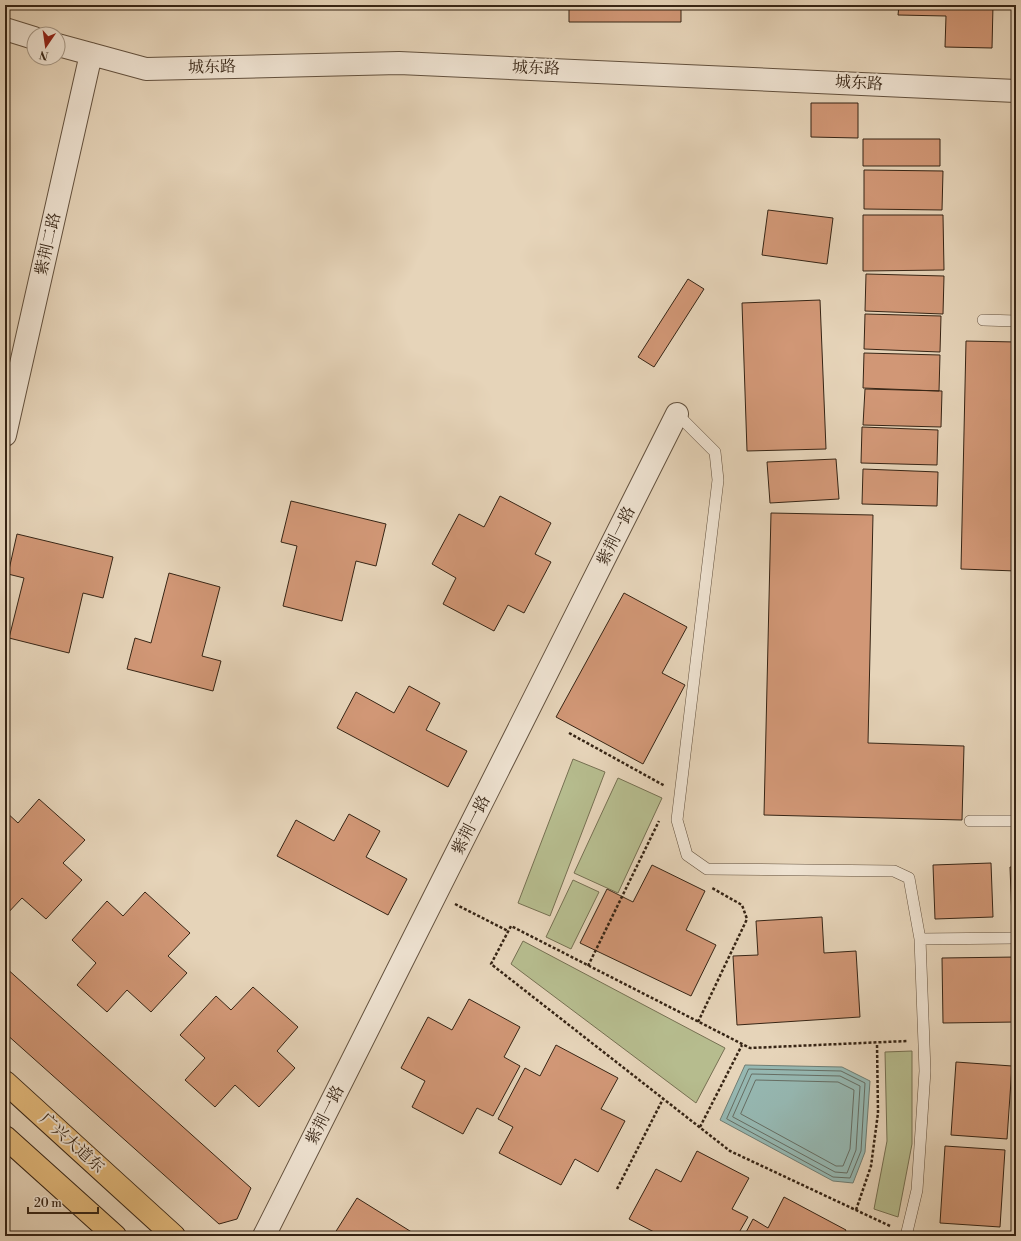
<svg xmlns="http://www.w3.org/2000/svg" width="1021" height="1241" font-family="'Libre Bodoni','Noto Serif SC',serif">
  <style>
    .green { fill: #b6bc8e; stroke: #767052 }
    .water { fill: #96b8b2; stroke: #707d73 }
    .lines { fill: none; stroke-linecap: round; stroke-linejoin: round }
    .shore { stroke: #666e64; stroke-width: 1 }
    .building { fill: #d19776; stroke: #372515 }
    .lane-casing { stroke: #63513e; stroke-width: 12 }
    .street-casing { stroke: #63513e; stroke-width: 24 }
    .highway-casing { stroke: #372515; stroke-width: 24 }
    .path { stroke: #372515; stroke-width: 2.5; stroke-dasharray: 3 2; stroke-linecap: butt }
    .lane { stroke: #efe3d2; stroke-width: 11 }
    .street { stroke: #efe3d2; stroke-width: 22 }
    .highway { stroke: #e3ba7c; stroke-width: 22 }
    .labels { text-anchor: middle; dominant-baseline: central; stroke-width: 4; stroke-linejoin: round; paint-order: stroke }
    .street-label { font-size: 16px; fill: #372515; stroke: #efe3d2 }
  </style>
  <rect width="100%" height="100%" fill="#e6d4b9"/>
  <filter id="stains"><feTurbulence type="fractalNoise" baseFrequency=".005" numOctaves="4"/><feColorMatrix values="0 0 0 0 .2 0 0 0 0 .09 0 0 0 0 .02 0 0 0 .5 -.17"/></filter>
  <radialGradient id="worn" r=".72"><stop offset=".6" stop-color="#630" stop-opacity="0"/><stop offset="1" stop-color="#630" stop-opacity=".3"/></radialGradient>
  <path class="green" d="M 573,759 L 605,772 L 550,916 L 518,903 Z
    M 618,778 L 662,798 L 618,893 L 574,873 Z
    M 573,880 L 599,892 L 571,949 L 546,937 Z
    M 523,941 L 725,1048 L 696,1103 L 511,964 Z
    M 912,1051 L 912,1144 L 898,1217 L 874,1209 L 887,1141 L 885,1052 Z"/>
  <path class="water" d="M 745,1065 L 842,1067 L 870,1081 L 865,1152 L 853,1183 L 833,1181 L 720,1120 Z"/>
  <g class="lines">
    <path class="shore" d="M 749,1069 L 841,1071 L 865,1083 L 861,1151 L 850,1178 L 833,1177 L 727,1119 Z
      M 752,1074 L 840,1076 L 860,1086 L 856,1150 L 847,1173 L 835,1172 L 733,1117 Z
      M 756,1080 L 838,1082 L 854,1090 L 850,1149 L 843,1166 L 836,1166 L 741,1114 Z"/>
  </g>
  <path class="building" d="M 569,5 L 681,5 L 681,22 L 569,22 Z
    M 899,5 L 993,5 L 992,48 L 945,47 L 946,16 L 898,15 Z
    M 811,103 L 858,103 L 858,138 L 811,137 Z
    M 863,139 L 940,139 L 940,166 L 863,166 Z
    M 864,170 L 943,171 L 942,210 L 864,209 Z
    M 768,210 L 833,218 L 827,264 L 762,255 Z
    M 863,215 L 943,215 L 944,270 L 863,271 Z
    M 866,274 L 944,276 L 943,314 L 865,311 Z
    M 688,279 L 704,289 L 654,367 L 638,357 Z
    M 820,300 L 826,449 L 747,451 L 742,303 Z
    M 865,314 L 941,316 L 940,352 L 864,349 Z
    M 966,341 L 1016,342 L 1016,571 L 961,569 Z
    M 864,353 L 940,355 L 939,391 L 863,388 Z
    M 865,389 L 942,391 L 941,427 L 863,425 Z
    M 862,427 L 938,430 L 937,465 L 861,463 Z
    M 836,459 L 839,499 L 770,503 L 767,462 Z
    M 863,469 L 938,472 L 937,506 L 862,504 Z
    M 500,496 L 551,523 L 535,554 L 551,562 L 524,613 L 508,605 L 494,631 L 443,604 L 456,578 L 432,564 L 459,514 L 484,527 Z
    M 291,501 L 386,524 L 376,566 L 356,561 L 342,621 L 283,606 L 297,546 L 281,542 Z
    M 771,513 L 873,515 L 868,743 L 964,746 L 962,820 L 764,815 Z
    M 17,534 L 113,557 L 103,598 L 83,593 L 69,653 L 9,638 L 24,578 L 8,574 Z
    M 169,573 L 220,587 L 202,656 L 221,661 L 213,691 L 127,669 L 135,638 L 151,643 Z
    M 624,593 L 687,627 L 662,673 L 685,685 L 643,764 L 556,717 Z
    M 409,686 L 440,703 L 426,730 L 467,751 L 448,787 L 337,728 L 356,692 L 394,713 Z
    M 39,799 L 85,840 L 63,863 L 82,880 L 46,919 L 22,898 L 5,916 L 5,811 L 18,823 Z
    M 349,814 L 380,831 L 366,857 L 407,879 L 388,915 L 277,856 L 296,820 L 334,841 Z
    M 991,863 L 993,917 L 935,919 L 933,865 Z
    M 652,865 L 705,891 L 686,930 L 716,945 L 691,996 L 580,943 L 607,889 L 633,902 Z
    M 1010,867 L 1016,867 L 1016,920 L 1012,920 Z
    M 145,892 L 190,933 L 168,956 L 187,973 L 151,1012 L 127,990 L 107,1012 L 77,985 L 96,963 L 72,940 L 107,901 L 123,916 Z
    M 822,917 L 824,953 L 856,951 L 860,1017 L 737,1025 L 733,956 L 758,955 L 756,921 Z
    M 1016,957 L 1016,1022 L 943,1023 L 942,958 Z
    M 5,967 L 251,1188 L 237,1219 L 219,1224 L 5,1033 Z
    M 253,987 L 298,1027 L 277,1051 L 295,1068 L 259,1107 L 235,1085 L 215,1107 L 185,1080 L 205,1058 L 180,1035 L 216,996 L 231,1010 Z
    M 469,999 L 520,1027 L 504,1057 L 520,1066 L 493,1116 L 477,1108 L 463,1134 L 412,1107 L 425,1081 L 401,1068 L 428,1017 L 452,1030 Z
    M 556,1045 L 618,1078 L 601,1109 L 625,1121 L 598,1172 L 575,1159 L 561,1185 L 499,1153 L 513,1127 L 498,1119 L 525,1068 L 540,1076 Z
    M 956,1062 L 1012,1066 L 1007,1139 L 951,1135 Z
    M 945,1146 L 1005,1150 L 1000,1227 L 940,1223 Z
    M 697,1151 L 749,1178 L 732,1209 L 748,1217 L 737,1236 L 652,1236 L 654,1232 L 629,1219 L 656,1169 L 681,1182 Z
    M 784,1197 L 846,1230 L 843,1236 L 744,1236 L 753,1219 L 768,1228 Z
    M 357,1198 L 418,1236 L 333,1236 Z"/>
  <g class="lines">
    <g class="lane-casing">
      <path id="lane" d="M 983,320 L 1016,321
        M 677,414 L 715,452 L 718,480 L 677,820 L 687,855 L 707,869 L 894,871 L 909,878 L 920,939 L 925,1071 L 917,1190 L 906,1236
        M 970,821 L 1016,821
        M 920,939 L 1016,938"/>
    </g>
    <g class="street-casing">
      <path id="street" d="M 5,29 L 34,38
        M 58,45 L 146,69 L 399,63 L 1016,91
        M 5,435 L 91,54
        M 264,1236 L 677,414"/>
    </g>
    <g class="highway-casing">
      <path id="highway" d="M 5,1082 L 174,1236
        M 5,1137 L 115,1236"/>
    </g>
    <path class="path" d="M 569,733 L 665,786
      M 455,904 L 508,931
      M 588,966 L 659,821
      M 698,1022 L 747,919 L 742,905 L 712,888
      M 700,1127 L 742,1045
      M 617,1189 L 663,1099
      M 856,1210 L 871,1166 L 878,1113 L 877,1043
      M 890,1226 L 730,1151 L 491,964 L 511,926 L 750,1048 L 907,1041"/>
    <use href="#lane" class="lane"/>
    <use href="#street" class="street"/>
    <use href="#highway" class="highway"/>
  </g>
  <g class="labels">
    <g class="street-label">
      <text transform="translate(212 67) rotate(-1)">城东路</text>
      <text transform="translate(536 68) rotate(2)">城东路</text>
      <text transform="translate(859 83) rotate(3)">城东路</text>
      <text transform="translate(48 244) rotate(-77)">紫荆二路</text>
      <text transform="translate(616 536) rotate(-63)">紫荆一路</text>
      <text transform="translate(471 825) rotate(-63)">紫荆一路</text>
      <text transform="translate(325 1115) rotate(-63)">紫荆一路</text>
      <text transform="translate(72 1143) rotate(42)">广兴大道东</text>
    </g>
  </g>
  <rect width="1021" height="1241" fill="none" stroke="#e6d4b9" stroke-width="20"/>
  <rect x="6" y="6" width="1009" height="1229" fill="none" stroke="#372515" stroke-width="2"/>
  <rect x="10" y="10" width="1001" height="1221" fill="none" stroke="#372515"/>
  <g transform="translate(46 46) rotate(193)"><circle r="19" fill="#efe3d2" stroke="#a59786"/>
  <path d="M0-3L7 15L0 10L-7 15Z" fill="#8f2418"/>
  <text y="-6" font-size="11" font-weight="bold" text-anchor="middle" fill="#372515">N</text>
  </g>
  <path d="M28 1207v6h70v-6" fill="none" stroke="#372515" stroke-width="2"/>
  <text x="34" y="1207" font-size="12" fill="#372515" stroke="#efe3d2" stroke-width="3" paint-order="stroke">20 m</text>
  <rect width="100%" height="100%" filter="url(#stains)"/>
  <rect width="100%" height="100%" fill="url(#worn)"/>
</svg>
